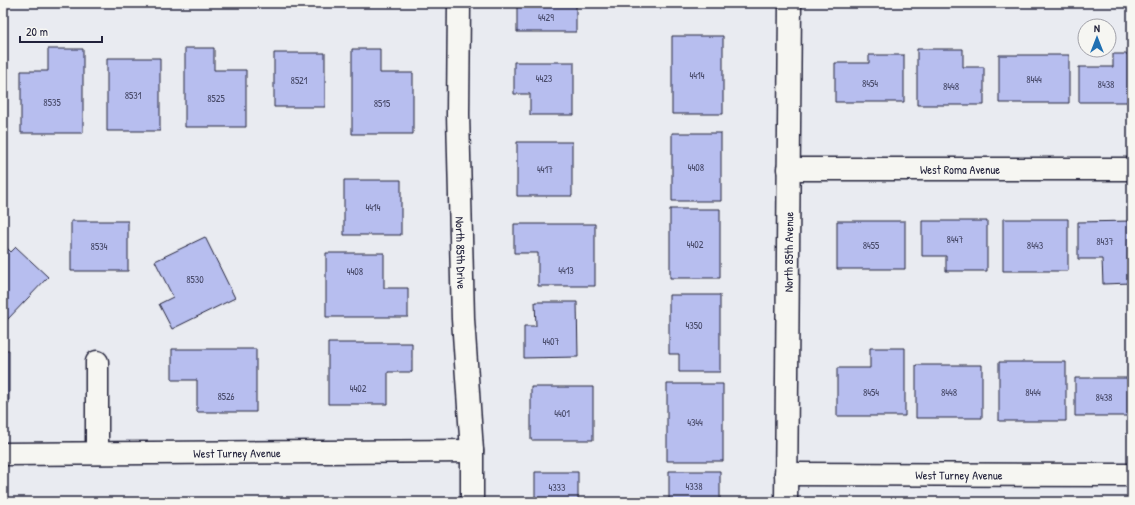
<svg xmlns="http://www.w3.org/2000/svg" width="1135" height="505" font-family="'Patrick Hand',sans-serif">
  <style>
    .building { fill: #b7beef; stroke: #22223b }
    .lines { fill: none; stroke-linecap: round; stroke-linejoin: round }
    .minor-casing { stroke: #22223b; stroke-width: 25 }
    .minor { stroke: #f6f6f2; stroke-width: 22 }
    .labels { text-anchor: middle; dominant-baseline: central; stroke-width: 3.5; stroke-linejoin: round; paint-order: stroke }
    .number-label { font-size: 10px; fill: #474968 }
    .street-label { font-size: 12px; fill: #22223b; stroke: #f6f6f2 }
  </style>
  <rect width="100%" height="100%" fill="#e9ebf1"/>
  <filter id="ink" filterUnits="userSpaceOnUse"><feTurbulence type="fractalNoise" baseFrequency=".025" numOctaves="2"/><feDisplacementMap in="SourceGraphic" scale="8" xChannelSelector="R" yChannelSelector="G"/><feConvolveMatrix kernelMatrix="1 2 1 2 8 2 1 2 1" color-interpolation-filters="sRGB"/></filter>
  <g filter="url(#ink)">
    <path class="building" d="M 517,3 L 576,3 L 576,32 L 517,32 Z
      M 672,36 L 723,36 L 723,114 L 672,114 Z
      M 185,48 L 214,48 L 214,70 L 246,70 L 246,127 L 185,127 Z
      M 48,49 L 83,49 L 83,133 L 21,133 L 21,71 L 48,71 Z
      M 352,49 L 380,49 L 380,73 L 413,73 L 413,134 L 352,134 Z
      M 917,49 L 963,49 L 963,67 L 984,67 L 984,105 L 917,105 Z
      M 274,53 L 325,53 L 325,107 L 274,107 Z
      M 1113,54 L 1132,54 L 1132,102 L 1079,102 L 1079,67 L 1113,67 Z
      M 869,55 L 904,55 L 904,102 L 835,102 L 835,63 L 869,63 Z
      M 999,55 L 1069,55 L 1069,103 L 999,103 Z
      M 107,58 L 160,58 L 160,131 L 107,131 Z
      M 514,62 L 574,62 L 574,115 L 530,115 L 530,94 L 514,94 Z
      M 672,133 L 721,133 L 721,201 L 672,201 Z
      M 517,142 L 572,142 L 572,196 L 517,196 Z
      M 344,180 L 401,180 L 401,235 L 344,235 Z
      M 670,209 L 720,209 L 720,278 L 670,278 Z
      M 1003,219 L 1068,219 L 1068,271 L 1003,271 Z
      M 71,221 L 128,221 L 128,271 L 71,271 Z
      M 837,221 L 905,221 L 905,269 L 837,269 Z
      M 922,221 L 987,221 L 987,271 L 946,271 L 946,256 L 922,256 Z
      M 1132,221 L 1131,283 L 1103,284 L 1102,259 L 1078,259 L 1078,222 Z
      M 514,224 L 595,224 L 595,286 L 538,286 L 538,253 L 514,253 Z
      M 205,237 L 235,298 L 172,329 L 159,304 L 173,297 L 155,261 Z
      M 3,244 L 11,252 L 16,247 L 48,277 L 7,320 L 3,316 Z
      M 326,253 L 384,253 L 384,288 L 408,288 L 408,317 L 326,317 Z
      M 669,295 L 720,295 L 720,372 L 679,372 L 679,354 L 669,354 Z
      M 535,302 L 577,302 L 578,357 L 524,358 L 524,326 L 536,326 Z
      M 328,343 L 412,343 L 412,372 L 388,372 L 388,404 L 328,404 Z
      M 870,348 L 905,348 L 905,416 L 837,416 L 837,368 L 870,368 Z
      M 172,349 L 256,349 L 256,412 L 197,412 L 197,380 L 172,380 Z
      M 3,350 L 9,350 L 9,403 L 3,403 Z
      M 999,362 L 1066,362 L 1066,421 L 999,421 Z
      M 916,365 L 982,365 L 982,418 L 916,418 Z
      M 1075,378 L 1132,378 L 1132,416 L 1075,416 Z
      M 667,384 L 723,384 L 723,461 L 667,461 Z
      M 531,387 L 593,387 L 593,440 L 531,440 Z
      M 669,471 L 720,471 L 720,502 L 669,502 Z
      M 535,472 L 578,472 L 578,502 L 535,502 Z"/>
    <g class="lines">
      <g class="minor-casing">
        <g id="minor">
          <path id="s1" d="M 459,3 L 458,114 L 463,319 L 472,451 L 472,502"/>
          <path id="s2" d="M 788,169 L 1132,169"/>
          <path d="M 97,362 L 97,453"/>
          <path id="s3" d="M 3,454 L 472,451"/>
          <path id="s4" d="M 786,474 L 1132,475"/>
          <path id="s5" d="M 786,502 L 790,3"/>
        </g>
      </g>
      <use href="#minor" class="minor"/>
    </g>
  </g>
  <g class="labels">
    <g class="number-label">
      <text x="546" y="17">4429</text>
      <text x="697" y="75">4414</text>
      <text x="544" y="78">4423</text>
      <text x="1034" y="79">8444</text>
      <text x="299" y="80">8521</text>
      <text x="870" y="83">8454</text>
      <text x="1106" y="84">8438</text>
      <text x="951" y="86">8448</text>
      <text x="133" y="95">8531</text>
      <text x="216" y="98">8525</text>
      <text x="52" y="102">8535</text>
      <text x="382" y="103">8515</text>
      <text x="696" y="167">4408</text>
      <text x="545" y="169">4417</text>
      <text x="373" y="207">4414</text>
      <text x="955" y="239">8447</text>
      <text x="1105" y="241">8437</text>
      <text x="695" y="244">4402</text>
      <text x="871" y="245">8455</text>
      <text x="1035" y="245">8443</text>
      <text x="99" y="246">8534</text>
      <text x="566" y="270">4413</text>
      <text x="355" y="271">4408</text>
      <text x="195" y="279">8530</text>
      <text x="694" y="325">4350</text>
      <text x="551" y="341">4407</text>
      <text x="358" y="388">4402</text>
      <text x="871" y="392">8454</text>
      <text x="949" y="392">8448</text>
      <text x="1033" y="392">8444</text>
      <text x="226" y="396">8526</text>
      <text x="1104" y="397">8438</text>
      <text x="562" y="413">4401</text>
      <text x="695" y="422">4344</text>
      <text x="694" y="486">4338</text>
      <text x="557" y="487">4333</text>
    </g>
    <g class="street-label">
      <text stroke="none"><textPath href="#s2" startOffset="172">West Roma Avenue</textPath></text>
      <text stroke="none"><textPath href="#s5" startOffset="250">North 85th Avenue</textPath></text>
      <text stroke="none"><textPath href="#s1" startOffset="250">North 85th Drive</textPath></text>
      <text stroke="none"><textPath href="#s3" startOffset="234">West Turney Avenue</textPath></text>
      <text stroke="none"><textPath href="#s4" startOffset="173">West Turney Avenue</textPath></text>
    </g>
  </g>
  <rect width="1135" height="505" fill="none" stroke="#f6f6f2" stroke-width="16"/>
  <rect x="8" y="8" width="1119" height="489" fill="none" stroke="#22223b" stroke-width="1.5" filter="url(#ink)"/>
  <g transform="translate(1097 38)"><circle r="19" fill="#f6f6f2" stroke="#a1a1a9"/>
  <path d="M0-3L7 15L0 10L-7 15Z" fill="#1f6fb2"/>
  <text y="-6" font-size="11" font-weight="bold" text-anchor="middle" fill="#22223b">N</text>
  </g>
  <path d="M20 36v6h82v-6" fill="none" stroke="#22223b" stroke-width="2"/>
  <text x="26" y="36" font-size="12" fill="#22223b" stroke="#f6f6f2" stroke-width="3" paint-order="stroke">20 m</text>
</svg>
